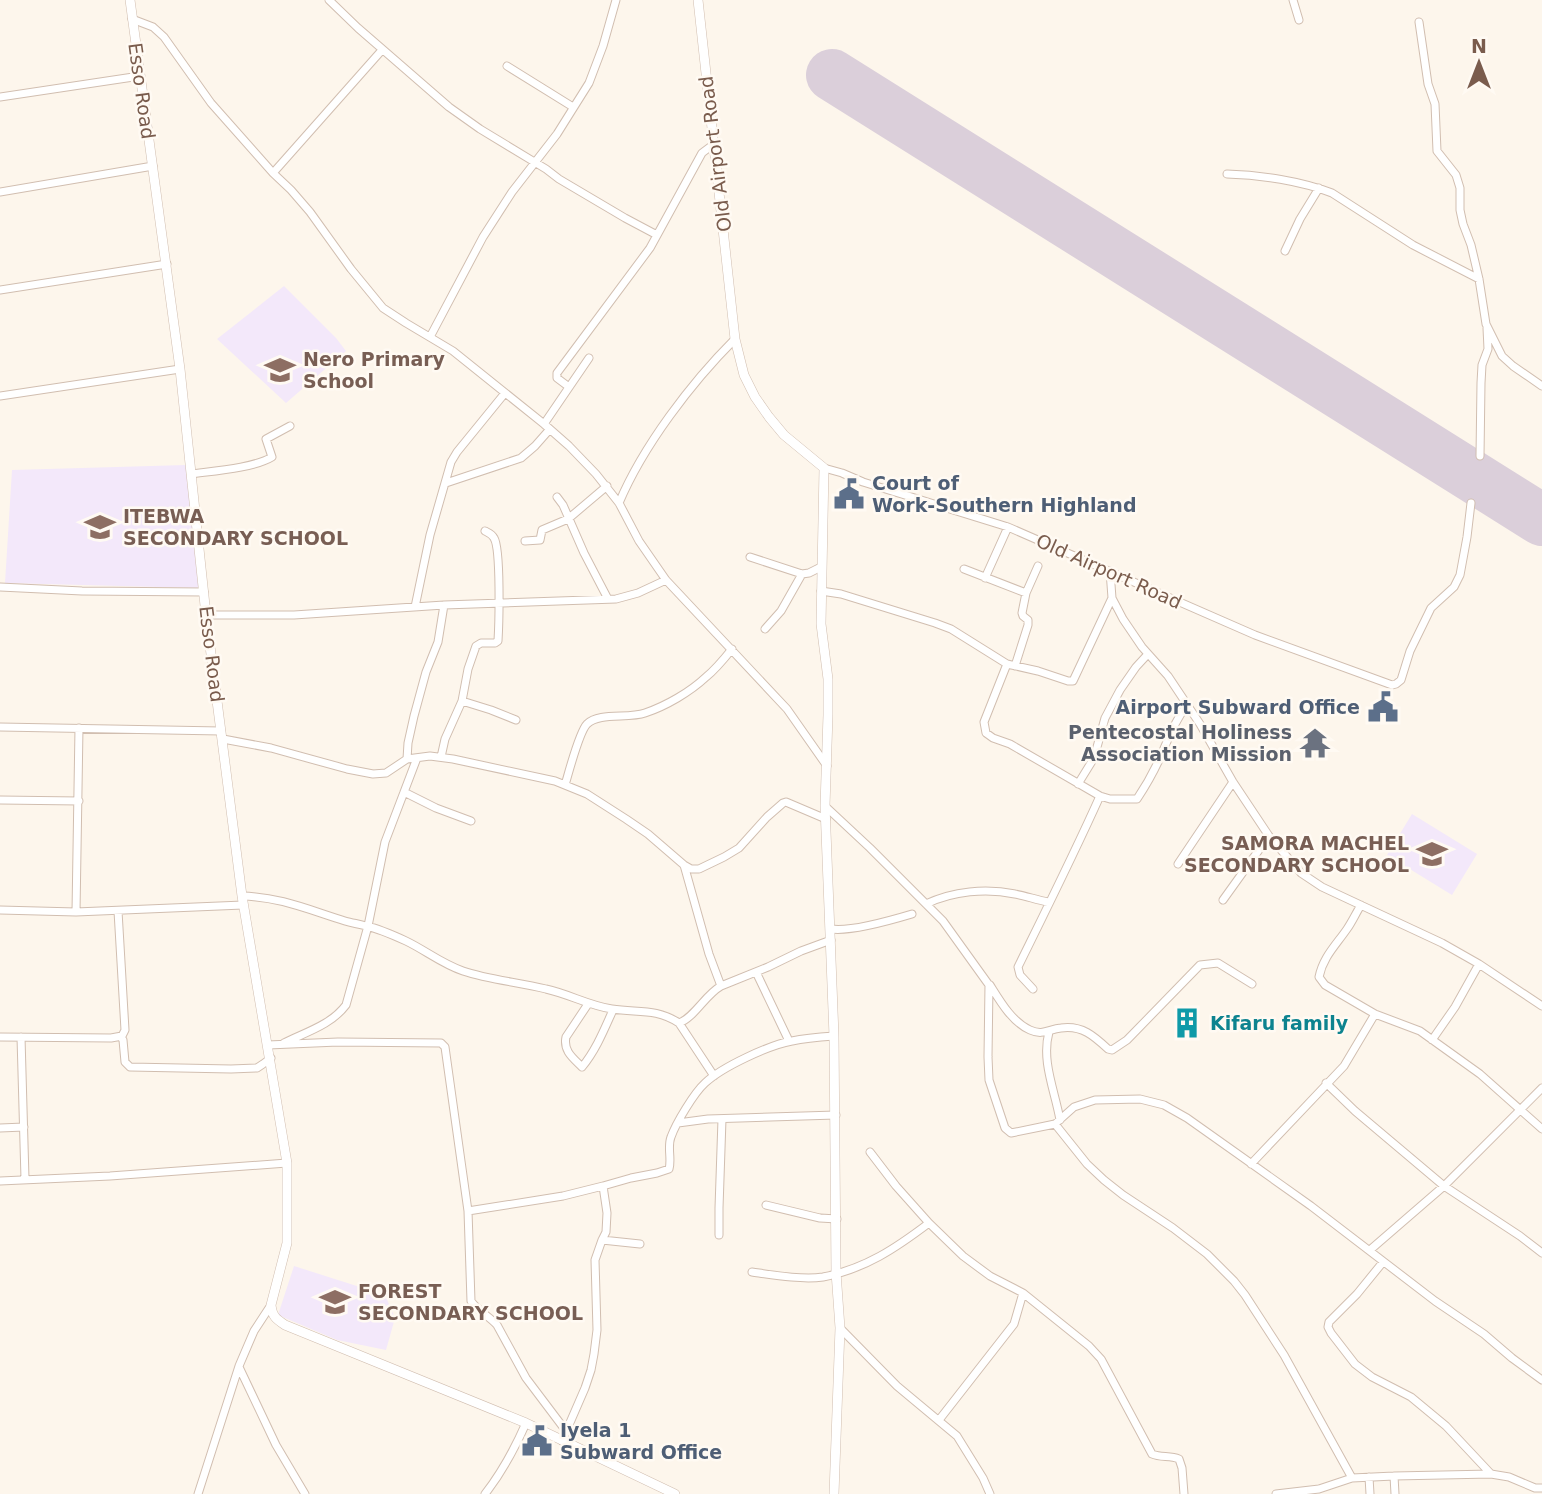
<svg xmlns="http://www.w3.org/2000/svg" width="1542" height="1494" font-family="'DejaVu Sans',sans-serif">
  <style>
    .education { fill: #f3e8fa }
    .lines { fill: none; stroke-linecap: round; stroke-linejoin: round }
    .runway { stroke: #dbcfda; stroke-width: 52 }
    .minor-casing { stroke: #d1beb0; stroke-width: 9 }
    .tertiary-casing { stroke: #d1beb0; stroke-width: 10 }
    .minor { stroke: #fff; stroke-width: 7 }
    .tertiary { stroke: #fff; stroke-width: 9 }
    .labels { text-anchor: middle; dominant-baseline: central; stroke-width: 5; stroke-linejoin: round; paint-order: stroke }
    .street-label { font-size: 19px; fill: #7a5c4d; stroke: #fffaf3 }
    .education-label { font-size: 19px; font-weight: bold; fill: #785e54; stroke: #fffaf3; text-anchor: start }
    .service-label { font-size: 19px; font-weight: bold; fill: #4e5e75; stroke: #fffaf3; text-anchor: start }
    .worship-label { font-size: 19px; font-weight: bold; fill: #5b616d; stroke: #fffaf3; text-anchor: end }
    .culture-label { font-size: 19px; font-weight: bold; fill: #0d838f; stroke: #fffaf3; text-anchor: start }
  </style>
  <rect width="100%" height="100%" fill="#fdf6ec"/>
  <path class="education" d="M 284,286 L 336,338 L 346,351 L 286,403 L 217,339 Z
    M 186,465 L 199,588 L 5,583 L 12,470 Z
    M 1412,814 L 1477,854 L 1452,895 L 1387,855 Z
    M 294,1266 L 385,1295 L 395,1318 L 386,1350 L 337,1340 L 278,1315 Z"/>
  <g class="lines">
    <path class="runway" d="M 832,75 L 1542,520"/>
    <g class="minor-casing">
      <path id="minor" d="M 329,0 L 358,28 L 449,107 L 480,129 L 546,169 L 559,179 L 625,218 L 657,235
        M 1293,0 L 1299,20
        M 132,19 L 153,27 L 164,37 L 211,103 L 273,173 L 291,190 L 310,212 L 351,269 L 383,308 L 406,323 L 453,351 L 544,424 L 569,446 L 596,474 L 619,503 L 639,541 L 666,580 L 787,709 L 827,766
        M 1419,22 L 1428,84 L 1435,104 L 1437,151 L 1456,175 L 1460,188 L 1460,210 L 1463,224 L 1471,245 L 1479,279 L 1486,324 L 1502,356 L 1513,366 L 1542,386
        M 507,66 L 573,107
        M 0,97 L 140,76
        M 273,173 L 382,50
        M 1227,174 C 1261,175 1301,181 1332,193 L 1413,245 L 1479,279
        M 0,192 L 153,166
        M 1285,251 L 1300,219 L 1319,188
        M 0,290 L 167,264
        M 430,337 L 483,237 L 512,192 L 557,134 L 589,83 L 603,46 L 616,0
        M 569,387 L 557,378 L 557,373 L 650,248 L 702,153 L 714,144
        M 0,396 L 180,369
        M 544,424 L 589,358
        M 1480,456 L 1481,383 L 1482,365 L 1488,349 L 1487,328
        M 824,468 L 842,473 L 863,482 L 1008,527 L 1255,635 L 1392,685 L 1396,684 L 1401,680 L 1410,651 L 1431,608 L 1454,587 L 1460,575 L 1467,537 L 1471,503
        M 191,474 C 213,471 254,468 272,457 L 266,439 L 290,426
        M 446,483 L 521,458 L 535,446 L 550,429
        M 557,497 L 563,505 L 584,553 L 608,599
        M 619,503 C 643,446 691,383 735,339
        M 525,541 L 540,540 L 542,530 L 568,519 L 607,486
        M 750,557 L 802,574 L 809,573 L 821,567
        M 964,569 L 1026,593
        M 1110,571 L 1112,598 L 1123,619 L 1142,647 L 1168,676 L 1200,724 L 1233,782 L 1269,836 L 1301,873 L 1322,887 L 1442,943 L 1479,964 L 1542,1006
        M 985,578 L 1008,527
        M 0,587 L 82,591 L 204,592
        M 821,591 L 841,594 L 935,623 L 951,629 L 1007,664 L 984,722 L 986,733 L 993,738 L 1010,744 L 1100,796 L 1110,799 L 1137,799 C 1145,787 1153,773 1159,760 C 1168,740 1174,722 1187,705
        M 415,607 L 430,535 L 451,462 L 457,452 L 505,393
        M 206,615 L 294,615 L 444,605 L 616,599 L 638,593 L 666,580
        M 765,629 L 781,611 L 802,574
        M 1007,664 L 1038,671 L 1068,681 L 1073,681 L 1112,598
        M 1015,666 L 1028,625 L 1028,620 L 1023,616 L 1022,613 L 1026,593 L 1038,566
        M 462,701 L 491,710 L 516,720
        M 0,727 L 221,731
        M 223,739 L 271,748 L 347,769 L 373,774 L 386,773 L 407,759 L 430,756 L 453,759 L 555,781 L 587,794 L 626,819 L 648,834 L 684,865 L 691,869 L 699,869 L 724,857 L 739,848 L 767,817 L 783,803 L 786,802 L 826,819
        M 441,757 L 445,739 L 462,701 L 468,669 L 476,646 L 481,643 L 495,643 L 498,641 C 499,624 501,549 494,538 C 492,534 489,533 485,531
        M 407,759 L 408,743 L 414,716 L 426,672 L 438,642 L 444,605
        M 1078,784 L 1094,758 L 1105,718 L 1120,690 L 1136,667 L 1148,654
        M 565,785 C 569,772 579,732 587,724 C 599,712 628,719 645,713 C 666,706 690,692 706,677 C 716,669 724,659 732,649
        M 404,792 L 436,808 L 471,821
        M 0,800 L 79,801
        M 825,806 L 870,848 L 943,921 L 989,985 L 988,1057 L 989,1080 L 1005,1128 L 1011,1133 L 1055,1124 L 1074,1107 L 1095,1100 L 1140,1099 L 1164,1105 L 1187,1118 L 1311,1206 L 1435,1301 L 1484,1334 L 1512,1358 L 1542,1380
        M 1178,864 L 1233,782
        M 684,865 L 709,954 L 721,986
        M 242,896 C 281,897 309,910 345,921 C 352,923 359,924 366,926 C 380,929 393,935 406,941 C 425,950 442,964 463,971 C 490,980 518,982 546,989 C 569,994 590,1006 612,1009 C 638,1013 656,1008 679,1023 C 694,1018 705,995 721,986 L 768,967 L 801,951 L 831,940
        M 1223,900 L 1269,836
        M 926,904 C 953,891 986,888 1015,894 C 1026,896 1037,900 1048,902
        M 1361,905 C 1356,913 1352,922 1347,929 C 1336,945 1323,957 1319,977 L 1325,985 L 1375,1014 L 1420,1031 L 1480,1074 L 1542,1129
        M 0,910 L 76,912 L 243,905
        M 76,912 L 79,728
        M 831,929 C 851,932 892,920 912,914
        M 756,972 L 789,1041
        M 990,985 C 1000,1001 1012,1022 1030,1030 C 1043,1036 1049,1029 1061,1028 C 1082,1025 1094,1036 1108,1049 L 1112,1050 L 1127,1040 L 1200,965 L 1218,963 L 1252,984
        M 1033,989 L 1020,975 L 1018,967 C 1046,910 1074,854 1100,796
        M 588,1004 L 566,1037 C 563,1051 573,1058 582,1067 C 596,1050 604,1030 613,1010
        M 679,1023 L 714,1076
        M 1049,1032 C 1041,1061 1055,1091 1060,1120
        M 0,1037 L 111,1038 L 122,1036 L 125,1030 L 118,911
        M 21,1037 L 25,1179
        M 121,1037 L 123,1040 L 125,1062 L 130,1067 L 231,1069 L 257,1068 L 263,1064 L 271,1058
        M 1432,1040 L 1455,1007 L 1479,964
        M 284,1043 C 306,1032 331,1025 346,1005 L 368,926 L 385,842 L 417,758
        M 268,1045 L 338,1042 L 441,1043 L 445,1047 L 468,1211 L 471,1301 C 478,1311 489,1316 497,1325 L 526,1378 L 566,1431
        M 1326,1083 L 1355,1111 L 1444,1186 L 1520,1236 L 1542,1253
        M 678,1123 L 708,1119 L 836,1115
        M 1055,1124 L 1087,1164 L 1104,1180 L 1123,1195 L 1173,1228 L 1207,1254 L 1234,1281 L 1245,1295 L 1284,1355 L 1352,1478
        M 0,1128 L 24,1127
        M 870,1152 L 896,1186 L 929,1223
        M 1251,1164 L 1344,1066 L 1375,1014
        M 0,1181 L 110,1176 L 287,1163
        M 766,1205 L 820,1218 L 837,1219
        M 468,1211 L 563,1196 L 603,1186
        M 719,1235 L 719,1208 L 722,1119
        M 602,1240 L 640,1244
        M 1370,1250 L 1444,1186 L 1542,1088
        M 1383,1262 L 1357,1294 L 1329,1322 L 1328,1327 L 1331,1333 L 1355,1364 L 1372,1377 L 1411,1397 L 1446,1426 L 1491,1474
        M 752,1272 C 773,1275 802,1280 823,1277 C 865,1269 896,1248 929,1223 L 963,1256 L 990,1276 L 1023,1293 L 1089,1346 L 1101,1359 L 1152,1454 C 1161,1458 1170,1455 1179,1459 L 1182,1468 L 1184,1494
        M 840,1328 L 897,1386 L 957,1436 L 983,1478 L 990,1494
        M 239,1367 L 276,1445 L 305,1494
        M 939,1420 L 1014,1324 L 1023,1293
        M 562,1441 L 585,1388 L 591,1370 L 594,1354 L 597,1330 L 595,1260 L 602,1240 L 606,1232 L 607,1213 L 603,1186 L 631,1178 L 657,1173 L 669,1169 C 672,1159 667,1147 671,1137 C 676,1123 694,1093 705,1083 C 722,1067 769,1045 792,1041 C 806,1038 820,1037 834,1036
        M 1394,1476 L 1395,1494
        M 1369,1477 L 1370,1494
        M 198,1494 L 239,1366 L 254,1331 L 271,1305
        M 485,1494 C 502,1472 515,1448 526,1423
        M 1276,1494 L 1319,1489 L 1352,1478 L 1394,1476 L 1491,1474 L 1509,1477 L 1535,1488 L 1542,1488"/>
    </g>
    <g class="tertiary-casing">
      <path id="tertiary" d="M 130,0 L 180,369 L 206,615 L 242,896 L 287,1163 L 287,1243 L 271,1305 C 272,1316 276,1319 285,1325 L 526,1423 L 675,1494
        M 698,0 L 735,339 L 744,375 L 755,397 L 769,417 L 784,435 L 824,468 L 821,624 L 828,679 L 828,715 L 825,806 L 834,1036 L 836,1272 L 840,1328 L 834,1494"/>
    </g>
    <use href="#minor" class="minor"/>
    <use href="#tertiary" class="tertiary"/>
  </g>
  <defs>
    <g id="school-bare" transform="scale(2.415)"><path d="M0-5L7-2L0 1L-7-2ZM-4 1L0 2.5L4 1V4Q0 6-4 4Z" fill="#8d6e63" stroke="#fffaf3" stroke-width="2.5" paint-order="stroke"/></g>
    <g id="civic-bare" transform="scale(2.415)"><path d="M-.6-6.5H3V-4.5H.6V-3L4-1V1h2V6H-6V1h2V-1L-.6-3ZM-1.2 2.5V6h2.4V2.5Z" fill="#5c6f8a" stroke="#fffaf3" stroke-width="2.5" paint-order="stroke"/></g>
    <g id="temple-bare" transform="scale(2.415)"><path d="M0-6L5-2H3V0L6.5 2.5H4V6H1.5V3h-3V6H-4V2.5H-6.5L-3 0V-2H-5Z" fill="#6b7280" stroke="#fffaf3" stroke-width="2.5" paint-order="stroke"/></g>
    <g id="building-bare" transform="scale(2.415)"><path d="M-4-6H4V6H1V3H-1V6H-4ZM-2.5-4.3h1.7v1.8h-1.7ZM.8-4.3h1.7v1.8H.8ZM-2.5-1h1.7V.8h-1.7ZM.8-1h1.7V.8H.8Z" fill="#0f9aa8" stroke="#fffaf3" stroke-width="2.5" paint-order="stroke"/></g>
  </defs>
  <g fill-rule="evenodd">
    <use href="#school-bare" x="280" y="370"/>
    <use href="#civic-bare" x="849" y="494"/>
    <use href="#school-bare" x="100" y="527"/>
    <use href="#civic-bare" x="1383" y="707"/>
    <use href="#temple-bare" x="1315" y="743"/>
    <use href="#school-bare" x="1432" y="854"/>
    <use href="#building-bare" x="1187" y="1023"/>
    <use href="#school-bare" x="335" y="1302"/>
    <use href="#civic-bare" x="537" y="1441"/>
  </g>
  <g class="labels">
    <g class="street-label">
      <text transform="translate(142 91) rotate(82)">Esso Road</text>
      <text transform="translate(715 154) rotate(-97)">Old Airport Road</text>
      <text transform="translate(1109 571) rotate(24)">Old Airport Road</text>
      <text transform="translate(212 654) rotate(83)">Esso Road</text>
    </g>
    <g class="education-label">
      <text x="303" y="359">Nero Primary<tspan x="303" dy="22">School</tspan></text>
      <text x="123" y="516">ITEBWA<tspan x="123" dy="22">SECONDARY SCHOOL</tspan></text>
      <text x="1409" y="843" text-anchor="end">SAMORA MACHEL<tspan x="1409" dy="22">SECONDARY SCHOOL</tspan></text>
      <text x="358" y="1291">FOREST<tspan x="358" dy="22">SECONDARY SCHOOL</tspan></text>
    </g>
    <g class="service-label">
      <text x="872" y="483">Court of<tspan x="872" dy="22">Work-Southern Highland</tspan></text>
      <text x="1360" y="707" text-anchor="end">Airport Subward Office</text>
      <text x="560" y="1430">Iyela 1<tspan x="560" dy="22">Subward Office</tspan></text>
    </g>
    <g class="worship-label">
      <text x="1292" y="732">Pentecostal Holiness<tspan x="1292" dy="22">Association Mission</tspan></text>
    </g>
    <g class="culture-label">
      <text x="1210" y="1023">Kifaru family</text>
    </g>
  </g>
  <g transform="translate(1479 63)" stroke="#fffaf3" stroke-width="5" paint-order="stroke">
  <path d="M0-5L12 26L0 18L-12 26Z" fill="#7a5c4d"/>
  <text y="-10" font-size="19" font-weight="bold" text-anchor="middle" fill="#7a5c4d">N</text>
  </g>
</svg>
